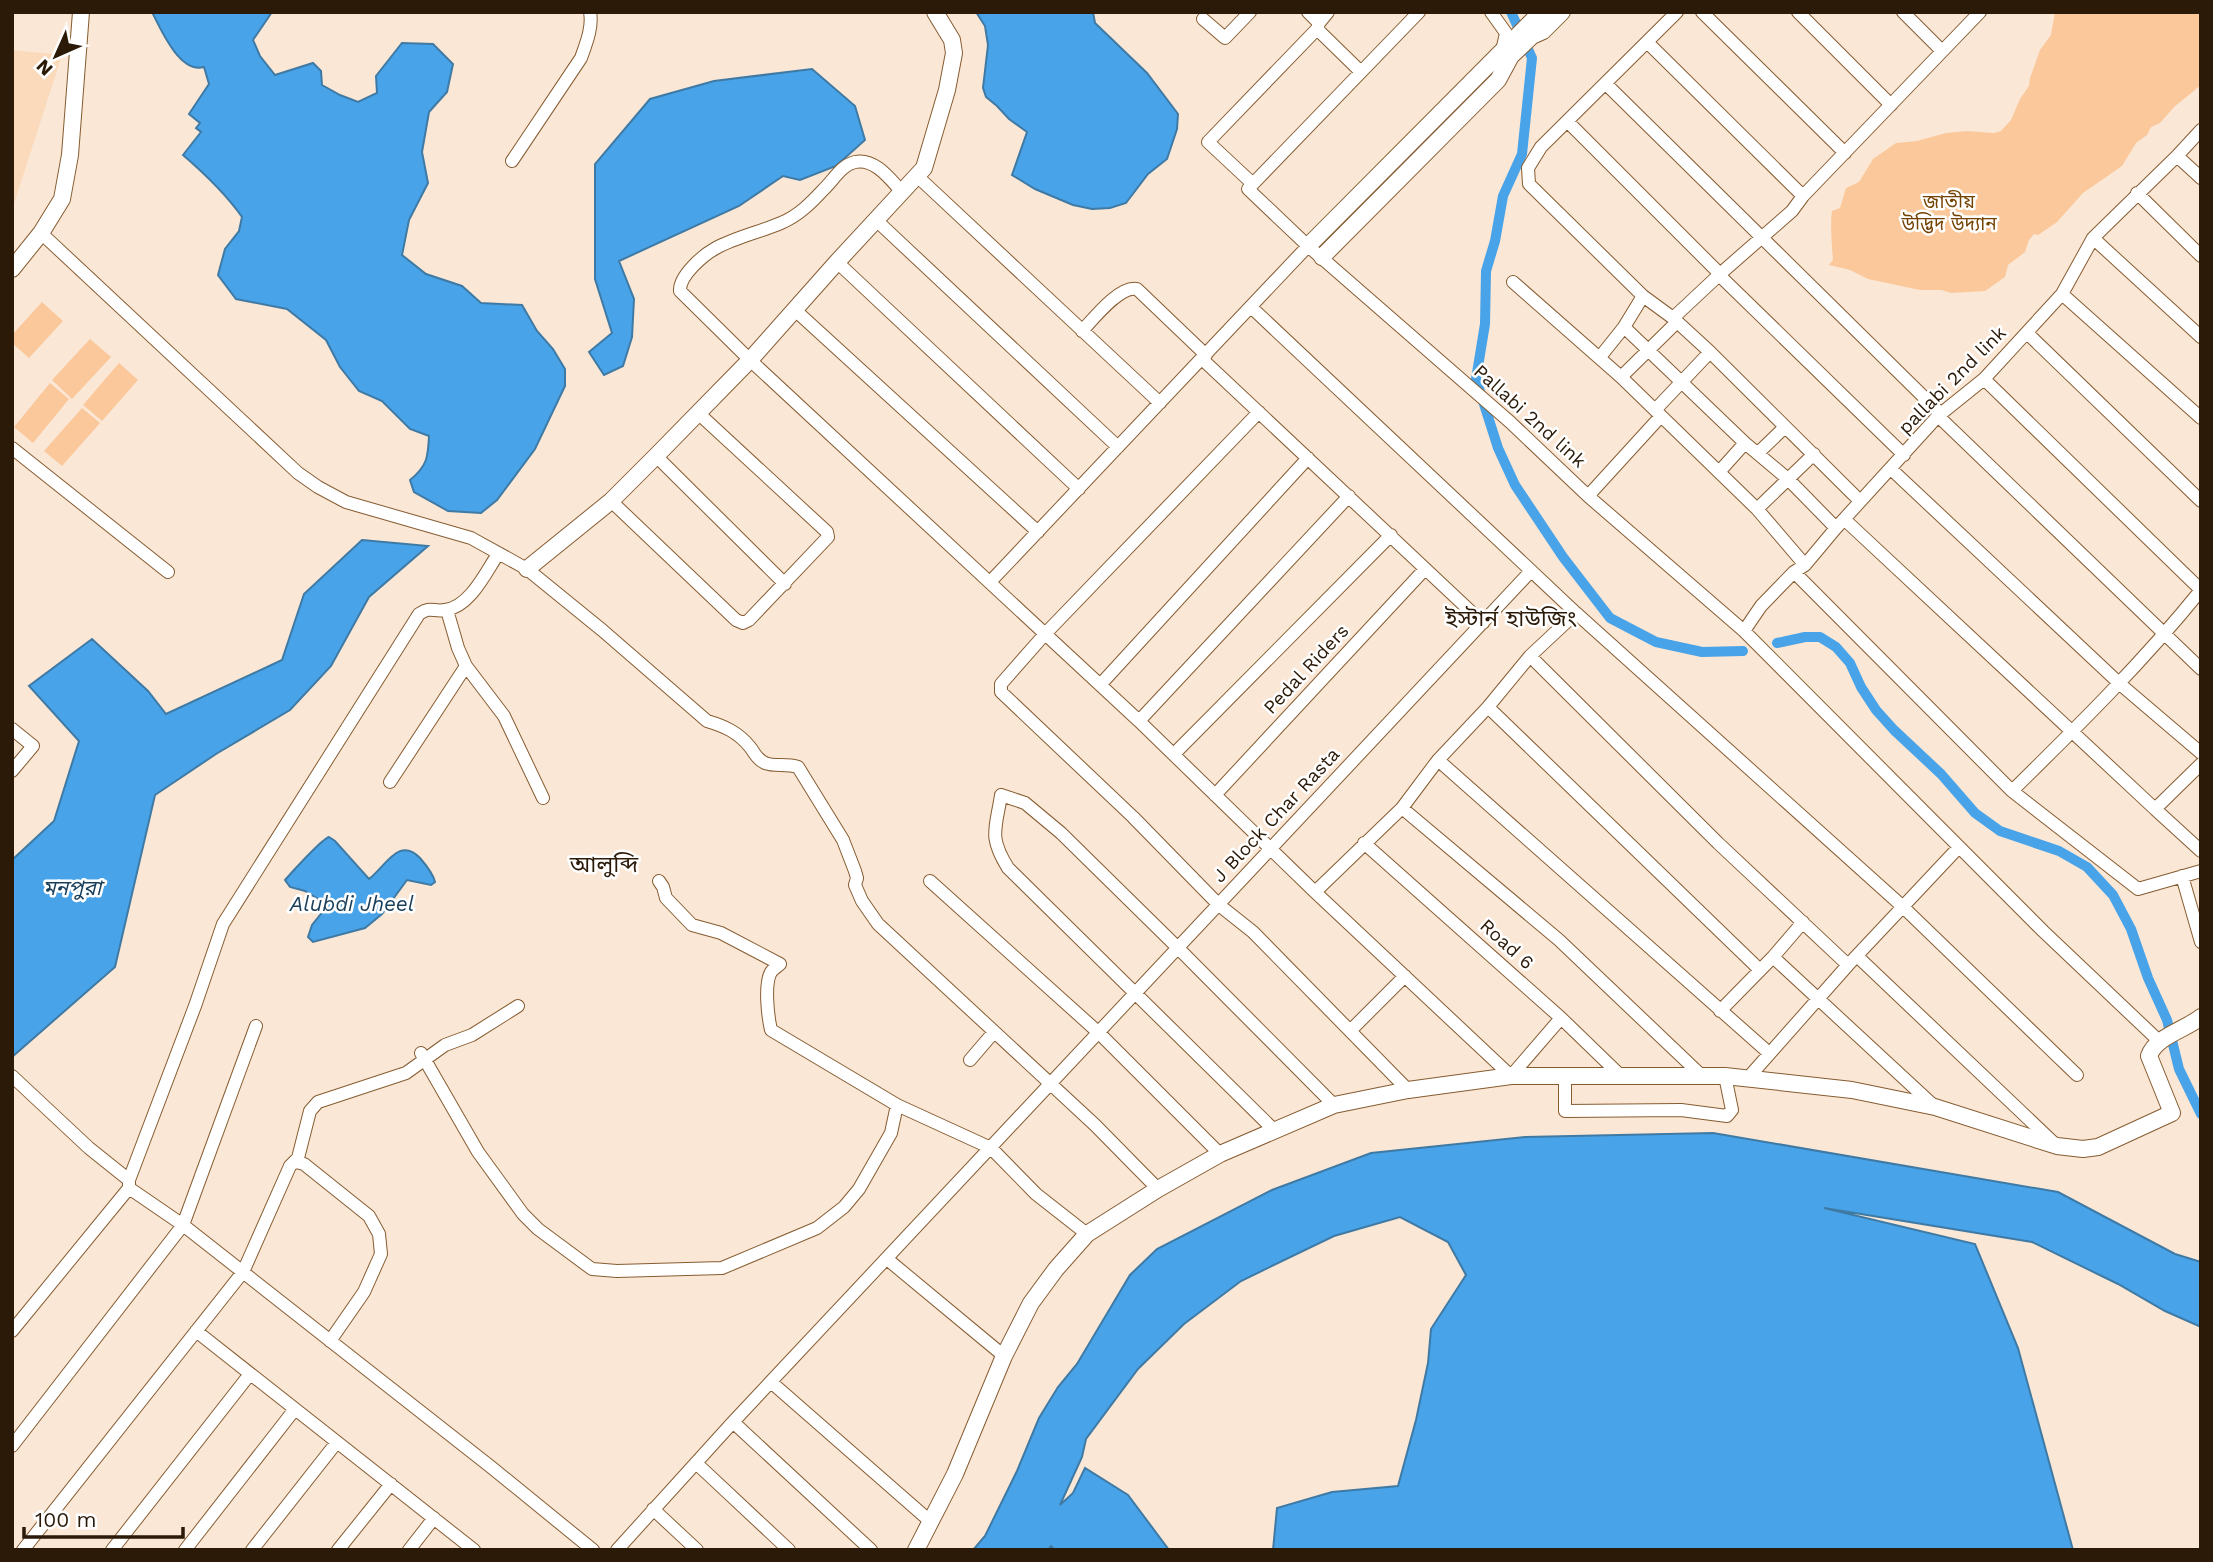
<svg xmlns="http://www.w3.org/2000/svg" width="2213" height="1562" font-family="'Work Sans','Noto Sans Bengali',sans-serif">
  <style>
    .built { fill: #fbdabc }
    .green { fill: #fac89b }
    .water { fill: #48a3e8; stroke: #3f7aa5; stroke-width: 2 }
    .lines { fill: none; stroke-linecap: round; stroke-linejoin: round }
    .canal { stroke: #48a3e8; stroke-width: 10 }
    .minor-casing { stroke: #865c32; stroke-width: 14 }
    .tertiary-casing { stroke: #865c32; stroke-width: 18 }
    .minor { stroke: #fff; stroke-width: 12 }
    .tertiary { stroke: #fff; stroke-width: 16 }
    .labels { text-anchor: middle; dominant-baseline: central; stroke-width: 5; stroke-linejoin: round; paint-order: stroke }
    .park-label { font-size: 19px; fill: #744200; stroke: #fff }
    .street-label { font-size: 19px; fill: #2b1a08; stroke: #fff }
    .water-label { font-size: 21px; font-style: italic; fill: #1a3f5b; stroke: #fff }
    .quarter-label { font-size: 23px; fill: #2b1a08; stroke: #fff }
  </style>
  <rect width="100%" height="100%" fill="#fbe7d5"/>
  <path class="built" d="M 12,50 L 62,55 L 12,210 Z"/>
  <path class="green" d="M 2055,12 L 2201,12 L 2201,85 L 2174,107 L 2160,123 L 2151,127 L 2147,135 L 2136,143 L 2122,166 L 2083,193 L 2057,222 L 2038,235 L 2034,234 L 2029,240 L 2025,252 L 2008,265 L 2005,277 L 1985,291 L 1951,293 L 1941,290 L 1920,290 L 1868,279 L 1850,270 L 1829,265 L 1833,260 C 1832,247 1830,223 1832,211 L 1840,208 L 1846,188 L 1859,182 L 1873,159 L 1896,143 L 1917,141 L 1946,133 L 1967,131 L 1994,133 L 2001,131 L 2011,120 L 2020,99 L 2029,86 L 2030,78 L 2040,50 L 2051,35 Z
    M 42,302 L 63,321 L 29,358 L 12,343 L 12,335 Z
    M 90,339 L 111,357 L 72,399 L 52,380 Z
    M 119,363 L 138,380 L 102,421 L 83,405 Z
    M 50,383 L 69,399 L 33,443 L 14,427 Z
    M 82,408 L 100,423 L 62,466 L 44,451 Z"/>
  <path class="water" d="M 152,12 L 272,12 L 253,40 L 260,56 L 275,75 L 313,63 L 321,71 L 322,85 L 340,95 L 358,102 L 377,93 L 376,76 L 402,43 L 433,44 L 453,64 L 447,92 L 429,112 L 422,152 L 428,183 L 409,220 L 402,255 L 426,274 L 462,286 L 481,303 L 522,305 L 537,331 L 553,349 L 565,369 L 565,386 L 535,449 L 497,500 L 481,513 L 448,511 L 414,492 L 410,480 C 427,466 428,458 429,436 L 410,429 L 382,401 L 359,391 L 340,367 L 326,340 L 287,309 L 236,299 L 218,275 L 225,249 L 239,231 L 242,217 C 226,194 205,174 183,155 L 201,132 L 196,128 L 200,123 L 189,114 L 209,84 L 204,67 C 180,74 161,30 152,12 Z
    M 976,12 L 1093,12 L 1095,23 L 1147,73 L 1178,114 L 1177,129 L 1167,159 L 1148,174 L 1126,203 L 1110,208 L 1092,209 L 1073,205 L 1035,189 L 1012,175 L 1027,132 L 1009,119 L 997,106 L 986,97 L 983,88 L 988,45 L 985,26 Z
    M 812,69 L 855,106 L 865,140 L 836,166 L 800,180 L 783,176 L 739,206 L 619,261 L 634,299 L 632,337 L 623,366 L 604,375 L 589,352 L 612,333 L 595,279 L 595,164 L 650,99 L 714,81 Z
    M 362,540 L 428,546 L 369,597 L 331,666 L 290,710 L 216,754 L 155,795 L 115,967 L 12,1057 L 12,860 L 54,821 L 79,741 L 29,686 L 92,639 L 148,691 L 166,714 L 282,660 L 304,594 Z
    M 329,837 L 335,841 L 369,879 C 386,866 399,836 420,858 C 426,865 433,873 435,882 L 431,885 L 407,880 L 382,914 L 365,928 L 313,942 L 308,937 L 312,925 L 324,910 L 323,902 L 305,891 L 290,887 L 285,880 C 292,872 322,839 329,837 Z
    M 1713,1133 L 2058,1192 L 2175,1254 L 2201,1262 L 2201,1327 L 2165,1311 L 2118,1284 L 2032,1242 L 1824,1208 L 1975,1244 L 2018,1348 L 2073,1550 L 1273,1550 L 1277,1508 L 1332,1492 L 1398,1486 L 1416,1420 L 1428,1363 L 1431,1329 L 1466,1275 L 1448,1242 L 1400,1217 L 1334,1236 L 1241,1281 L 1184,1324 L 1138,1369 L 1086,1439 L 1082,1457 L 1060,1505 L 1073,1493 L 1085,1468 L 1128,1495 L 1169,1550 L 1055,1550 L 1051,1546 L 1048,1550 L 973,1550 L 985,1536 L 1017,1471 L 1039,1418 L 1058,1387 L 1077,1364 L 1130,1275 L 1157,1249 L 1272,1190 L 1371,1153 L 1525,1137 Z"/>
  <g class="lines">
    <path class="canal" d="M 1511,12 L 1532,58 L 1522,154 L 1503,196 L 1495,241 L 1486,271 L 1485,324 L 1476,379 L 1498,448 L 1515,485 L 1563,557 L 1610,618 L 1656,642 L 1702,652 L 1743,651
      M 1777,643 L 1805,637 L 1820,637 L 1836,647 L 1850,663 L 1861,687 L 1876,710 L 1894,730 L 1941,774 L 1975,813 L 2000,831 L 2059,851 L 2087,867 L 2113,895 L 2131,929 L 2148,978 L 2167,1020 L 2179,1069 L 2201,1114"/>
    <g class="minor-casing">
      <path id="minor" d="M 1308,12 L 1319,23 L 1328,12
        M 1419,12 L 1248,189 L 1308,246 L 1510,422 L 1588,496 L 1744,631 L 2043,931 L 2159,1041
        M 1491,12 L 1506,33 L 1502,51
        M 1677,12 L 1541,147 L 1528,168 L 1529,184 L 1643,296 L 1673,318 L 1710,352 L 1860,501
        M 1702,12 L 1845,153
        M 1798,12 L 1891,105
        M 1903,12 L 1942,51
        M 1203,19 L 1225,38 L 1250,12
        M 1319,23 L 1317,29 L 1361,72
        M 1647,42 L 1803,196
        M 1606,84 L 1941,414
        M 1568,122 L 1720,274 L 1719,275 L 1904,455
        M 2177,156 L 2201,178
        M 512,161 L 581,58 C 586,44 593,27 590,12
        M 917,176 L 1160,403
        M 1253,184 L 1208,142 L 1317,29
        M 902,192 C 890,179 875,158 855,162 C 841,165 833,181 823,190 C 811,203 798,216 781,223 C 760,232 736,237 716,248 C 703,255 679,276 680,291 L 750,360 L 1139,721 L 1315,892 L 1511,1076 L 1561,1018
        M 2137,193 L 2201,256
        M 876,220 L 1118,447
        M 41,233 L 298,473 L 318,487 L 346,502 L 471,538 L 527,569 L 602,630 L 707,721 C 724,726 738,732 750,747 C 755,753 756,759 765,763 C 775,767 786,763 798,767 L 843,840 L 855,871 L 857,878 L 855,885 L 862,901 L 878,924 L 1095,1125 L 1158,1189
        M 2093,238 L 2201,337
        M 837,262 L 1079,489
        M 1720,274 L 1792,211 L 1803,196 L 1980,12
        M 1513,282 L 1621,377
        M 2062,294 L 2201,418
        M 1251,307 L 1576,613 L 1902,906 L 2077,1075
        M 795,310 L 1038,532
        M 1673,318 L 1719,275
        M 1677,322 L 1621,377 L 1757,509 L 1805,565
        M 1624,327 L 1745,443
        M 1082,331 C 1094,318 1120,285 1137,289 L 1206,355
        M 2027,333 L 2201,501
        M 1600,357 L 1624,327 L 1643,296
        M 1202,359 L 1483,623
        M 1984,379 L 2201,590
        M 1655,410 L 1710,352
        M 1259,412 L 1045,634 L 1001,684 L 1001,692 L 1133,817 L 1219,905 L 1253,932 L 1408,1090
        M 1938,416 L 2201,669
        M 12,448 L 168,572
        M 1758,453 L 1785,427
        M 656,456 L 785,584
        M 1891,469 L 2120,684 L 2201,753
        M 1719,472 L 1745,443 L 1788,479 L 1836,528
        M 1588,496 L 1661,416
        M 611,501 L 736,620 L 743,623 L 749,620 L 828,537 L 827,532 L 697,412
        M 1757,509 L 1814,454
        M 1844,519 L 2155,809 L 2201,764
        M 1794,572 L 2012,791 L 2138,889 L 2201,871
        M 990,582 L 1308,246
        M 447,610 L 458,648 L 466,666 L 504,716 L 543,798
        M 1744,631 L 1761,606 L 1794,572 L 1805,565 L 1836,528 L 1938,416 L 1984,379 L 2062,294 L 2093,238 L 2177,156 L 2201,130
        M 1530,656 L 1718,843 L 1848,965
        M 1100,685 L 1308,458
        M 1488,707 L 1760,970
        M 1139,721 L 1349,496
        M 12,729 L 33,746 L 12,771
        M 1174,754 L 1391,535
        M 1438,760 L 1769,1053
        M 390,782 L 466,666
        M 2012,791 C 2079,725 2142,663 2201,590
        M 1215,795 L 1425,569
        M 1402,808 L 1559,940 L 1702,1076
        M 2155,809 L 2201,851
        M 1364,843 L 1561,1018 L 1621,1076
        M 2182,876 L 2201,942
        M 659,881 L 663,887 L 666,898 L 692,925 L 721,933 L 780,964 C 777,967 773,969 771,972 C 764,984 768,1017 771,1030 L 897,1105 L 991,1148 L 1036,1194 L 1087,1234
        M 930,881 L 1099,1033 L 1220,1154
        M 1315,892 L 1402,808 L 1438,760 L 1488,707 L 1530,656 L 1576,613
        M 1773,957 L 1935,1107
        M 1858,957 L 2056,1145
        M 1720,1011 L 1773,957 L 1803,922
        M 1351,1030 L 1405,976
        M 421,1053 L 478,1152 L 523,1214 L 538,1229 L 592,1269 L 617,1271 L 722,1268 L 817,1228 L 844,1207 L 859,1189 L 891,1133 L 897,1105
        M 970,1060 L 994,1032
        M 12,1076 L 89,1148 L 129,1180
        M 1565,1076 L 1565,1111 L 1681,1110 L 1727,1116 L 1732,1110 L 1725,1076
        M 1748,1078 L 1848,965 L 1959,847
        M 1274,1130 L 1008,868 C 988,836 996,829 1001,795 L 1025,803 L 1061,833 L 1178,948 L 1334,1105
        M 296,1162 L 304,1164 L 369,1216 L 379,1234 L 381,1254 L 364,1292 L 330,1341
        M 129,1188 L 183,1225 L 491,1467 L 593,1550
        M 887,1259 L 1004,1356
        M 12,1331 L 129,1188 L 129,1180 L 195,1006 L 223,924 L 419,614 C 431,606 433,612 445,610 C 470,607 486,572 498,554
        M 196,1331 L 474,1550
        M 771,1382 L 931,1522
        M 733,1422 L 871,1550
        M 12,1446 L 183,1225 L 256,1026
        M 696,1463 L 789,1550
        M 653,1509 L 697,1550
        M 23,1550 L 243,1272 L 290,1166 L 298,1158 L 310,1111 L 318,1102 L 406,1073 L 445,1045 L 472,1035 L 518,1006
        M 112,1550 L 250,1374
        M 185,1550 L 295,1409
        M 252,1550 L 337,1442
        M 338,1550 L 391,1484
        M 409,1550 L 434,1518
        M 617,1550 L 733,1422 L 1531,571"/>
    </g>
    <g class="tertiary-casing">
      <path id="tertiary" d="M 1308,246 L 1541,12
        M 1322,257 L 1498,80 L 1511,56 L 1532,36 L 1543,31 L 1562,12
        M 12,269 L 41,233 L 62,199 L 70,155 L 81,12
        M 527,569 L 611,501 L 656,456 L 750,360 L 837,262 L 924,168 L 947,90 L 954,53 L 952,40 L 935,12
        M 916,1550 L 955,1474 L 1004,1356 L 1031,1303 L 1056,1269 L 1087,1234 L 1158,1189 L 1220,1154 L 1334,1105 L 1408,1090 L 1511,1076 L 1725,1076 L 1852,1090 L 1935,1107 L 2057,1146 L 2083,1149 L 2098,1147 L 2172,1113 L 2149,1056 C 2156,1036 2185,1030 2201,1017"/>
    </g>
    <use href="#minor" class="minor"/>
    <use href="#tertiary" class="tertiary"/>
  </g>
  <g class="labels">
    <g class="park-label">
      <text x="1949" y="201">জাতীয়<tspan x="1949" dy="22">উদ্ভিদ উদ্যান</tspan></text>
    </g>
    <g class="street-label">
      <text transform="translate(1952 380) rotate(-45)">pallabi 2nd link</text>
      <text transform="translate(1530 416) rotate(42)">Pallabi 2nd link</text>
      <text transform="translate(1306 669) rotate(-47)">Pedal Riders</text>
      <text transform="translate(1276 815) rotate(-47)">J Block Char Rasta</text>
      <text transform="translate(1507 944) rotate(42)">Road 6</text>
    </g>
    <g class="water-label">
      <text x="72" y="887">মনপুরা</text>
      <text x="352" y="903">Alubdi Jheel</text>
    </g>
    <g class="quarter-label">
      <text x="1511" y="618">ইস্টার্ন হাউজিং</text>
      <text x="604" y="864">আলুব্দি</text>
    </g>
  </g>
  <rect width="2213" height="1562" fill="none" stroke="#2b1a08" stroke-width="28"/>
  <g transform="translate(56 56) rotate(225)" stroke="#ffffff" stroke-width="5" paint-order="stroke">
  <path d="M0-5L12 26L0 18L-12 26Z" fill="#2b1a08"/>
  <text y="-10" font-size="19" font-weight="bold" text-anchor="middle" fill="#2b1a08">N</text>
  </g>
  <path d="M24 1527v10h159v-10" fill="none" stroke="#2b1a08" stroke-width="3.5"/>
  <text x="35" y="1527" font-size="21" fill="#2b1a08" stroke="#ffffff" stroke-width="5" paint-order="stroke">100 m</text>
</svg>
